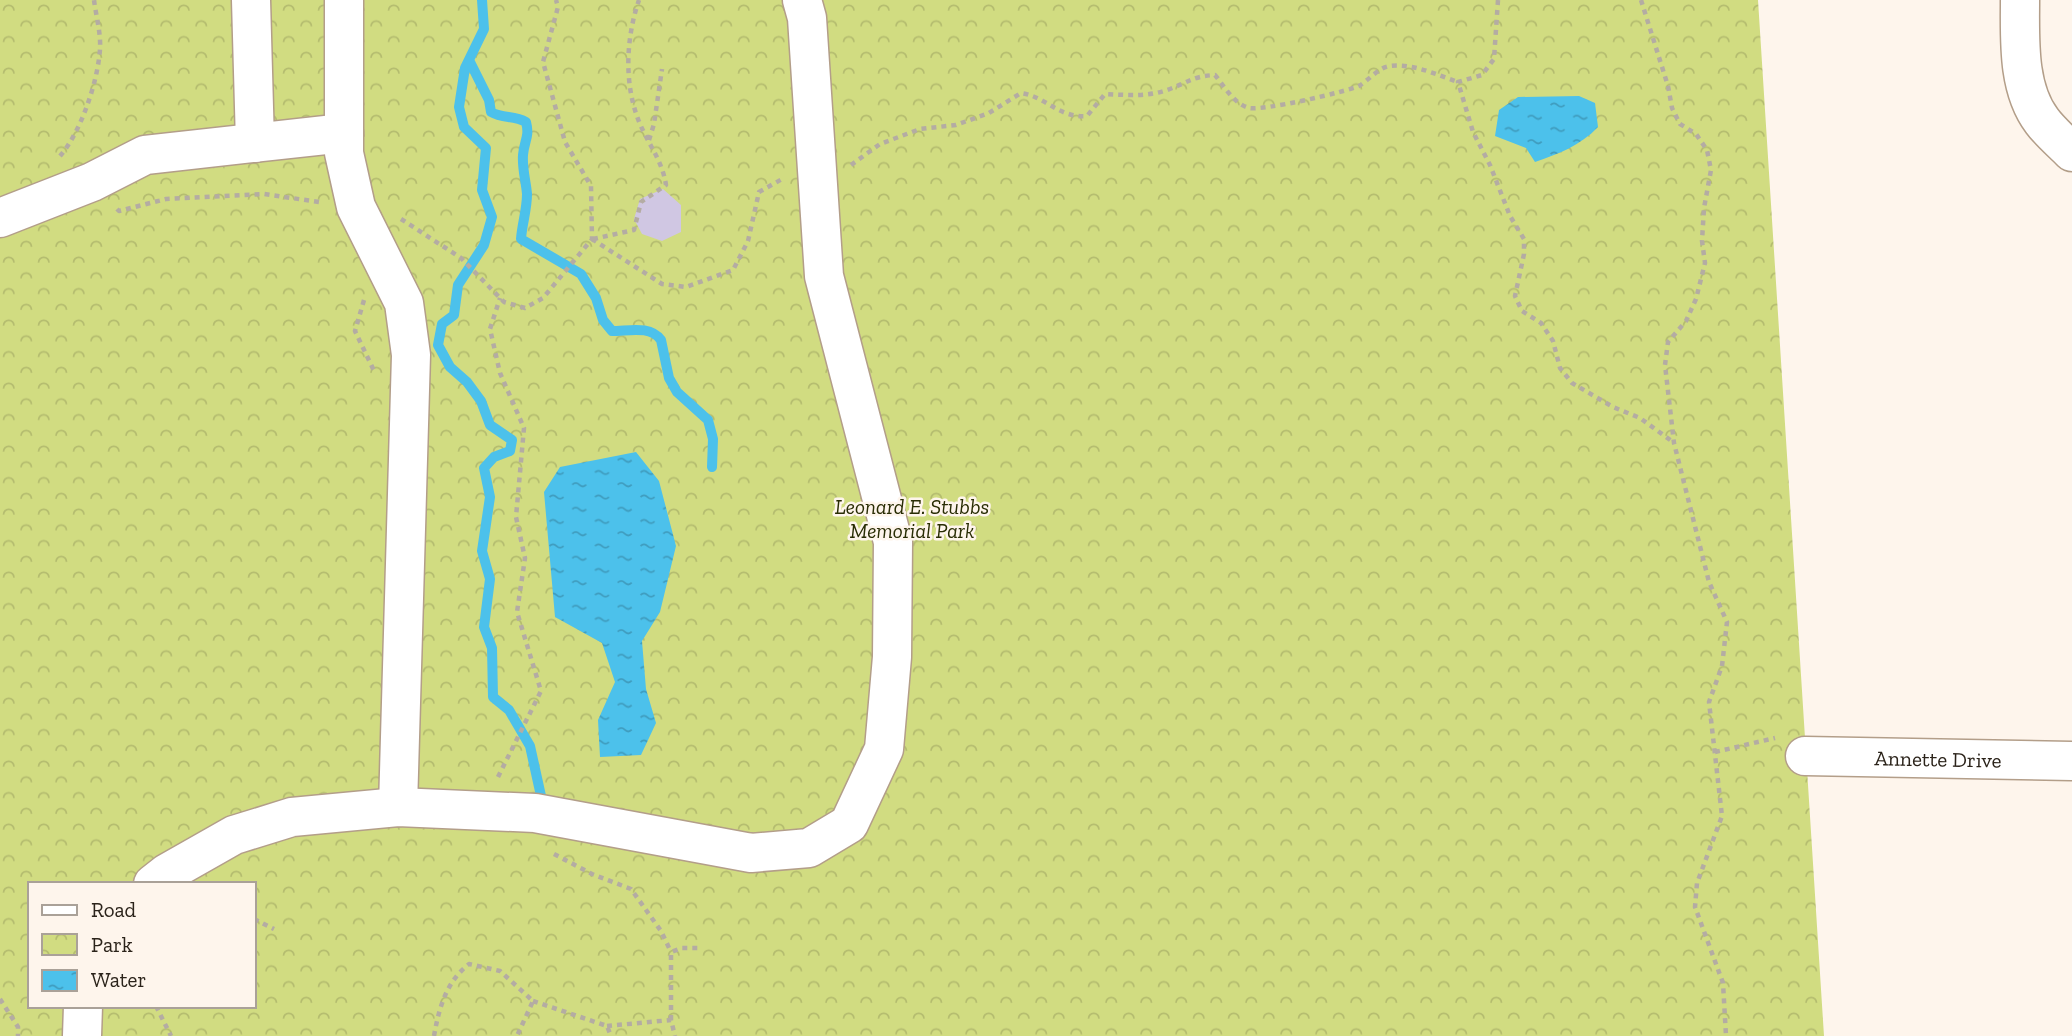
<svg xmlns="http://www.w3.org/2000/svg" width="2072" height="1036" font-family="'Zilla Slab',serif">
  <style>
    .park { fill: url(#park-crowns); fill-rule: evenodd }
    .water { fill: url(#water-ripples) }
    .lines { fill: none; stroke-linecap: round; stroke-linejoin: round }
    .stream { stroke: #4cc1eb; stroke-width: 10 }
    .building { fill: #d0c7e3 }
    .minor-casing { stroke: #b39e89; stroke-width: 41 }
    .path { stroke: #b4aca3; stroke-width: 4.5; stroke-dasharray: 5 5; stroke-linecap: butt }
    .minor { stroke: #fff; stroke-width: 38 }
    .labels { text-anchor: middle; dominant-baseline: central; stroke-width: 5; stroke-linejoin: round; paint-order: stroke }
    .park-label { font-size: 21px; font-style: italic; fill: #292d04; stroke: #fef5ec }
    .street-label { font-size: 21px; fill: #2b231a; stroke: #fef5ec }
  </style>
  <defs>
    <pattern id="park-crowns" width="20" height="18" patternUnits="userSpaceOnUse" patternTransform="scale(1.75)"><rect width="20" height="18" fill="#d1dc81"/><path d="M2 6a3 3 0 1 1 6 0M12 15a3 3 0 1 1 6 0" fill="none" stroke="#b4bc6f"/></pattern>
    <pattern id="water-ripples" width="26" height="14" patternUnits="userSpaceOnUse" patternTransform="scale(1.75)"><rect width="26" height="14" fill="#4cc1eb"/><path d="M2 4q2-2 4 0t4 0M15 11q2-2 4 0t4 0" fill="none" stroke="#3f9cbe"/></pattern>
  </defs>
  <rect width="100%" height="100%" fill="#fef5ec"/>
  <path class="park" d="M 0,0 L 1758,0 L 1824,1036 L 0,1036 ZM 30,884 L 254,884 L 254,1006 L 30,1006 Z"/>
  <path class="water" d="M 1579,96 L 1595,103 L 1598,127 C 1580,146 1558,154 1535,162 L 1526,148 L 1495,136 L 1499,110 L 1518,97 Z
    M 636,452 L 659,481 L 676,546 L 660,612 L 642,641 L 646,689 L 656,723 L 641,755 L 600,757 L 598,720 L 615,682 L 602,643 L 555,617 L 544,492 L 560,467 Z"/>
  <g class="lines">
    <path class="stream" d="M 482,0 L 484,29 L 465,68 L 459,107 L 464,127 L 486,148 L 482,190 L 492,217 L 484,245 L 458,285 L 454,315 L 442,324 L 438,345 L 450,367 L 467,382 L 481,401 L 490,425 L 512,440 L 510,451 L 494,457 L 484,468 L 490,497 L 482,551 L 490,579 L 484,627 L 492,648 L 493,697 L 509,710 L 530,746 L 543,805
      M 469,60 L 489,100 L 491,112 C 503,119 514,115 526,122 C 530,137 524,141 523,155 C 522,169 526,181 527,194 C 527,210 522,224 521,239 L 581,274 L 596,298 L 603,320 L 612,331 C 629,331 650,325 661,340 L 669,378 L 677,392 L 708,420 L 713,439 L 712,467"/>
  </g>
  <path class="building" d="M 663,189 L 681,205 L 681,232 L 662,241 L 642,234 L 634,219 L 640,199 Z"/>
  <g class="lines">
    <g class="minor-casing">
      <g id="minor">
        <path d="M 251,0 L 255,143"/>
        <path d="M 344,0 L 344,153 L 356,207 L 404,303 L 411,355 L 398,807"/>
        <path d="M 2020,0 C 2020,39 2017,88 2042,121 C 2050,132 2062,142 2072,152"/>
        <path d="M 0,218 L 92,182 L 145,155 L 344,133"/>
        <path id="s1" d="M 1805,756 L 2072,761"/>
        <path d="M 153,884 L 167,873 L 234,835 L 292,817 L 398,807 L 535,813 L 751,853 L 809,848 L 849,824 L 884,749 L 892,657 L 893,542 L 824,276 L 807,18 L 802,0"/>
        <path d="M 82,1036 L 83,1006"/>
      </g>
    </g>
    <path class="path" d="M 1498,0 L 1494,59 L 1482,75 L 1458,82 L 1473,132 L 1490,165 L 1510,216 L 1524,239 L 1524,254 L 1515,296 L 1522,311 L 1541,323 L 1553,341 L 1560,368 L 1572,383 L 1613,407 L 1640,418 L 1673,442
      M 1641,0 L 1668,86 L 1672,108 L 1680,124 L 1696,134 L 1707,150 L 1711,170 L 1704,208 L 1702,241 L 1705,263 L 1696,299 L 1686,321 L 1668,342 L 1665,365 L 1674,443 L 1709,582 L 1727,622 L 1722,666 L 1709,702 L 1722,816 L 1697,883 L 1695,907 L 1723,983 L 1726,1036
      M 649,140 L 654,124 L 662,69
      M 60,156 C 81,132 98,81 100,49 C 101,33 96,16 94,0
      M 851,165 L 880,144 L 920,129 L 956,125 L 989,113 L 1021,93 C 1047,97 1058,118 1087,116 L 1105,94 C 1127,95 1147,97 1167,90 C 1187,83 1193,76 1215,75 C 1224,86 1234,104 1249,108 C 1263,111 1345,92 1359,86 C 1369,80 1379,67 1390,66 C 1413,63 1437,75 1458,82
      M 117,209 L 119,211 L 166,199 L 264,194 L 319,202
      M 401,219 L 461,258 L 504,302 L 525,308 L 543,298 L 592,239 L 591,186 L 565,142 L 543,62 L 558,7 L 556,0
      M 592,239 L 662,284 L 686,287 L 733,270 L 748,241 L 759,192 L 784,178
      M 593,239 L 634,230 L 641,202 L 666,185 C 662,159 647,143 638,119 C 624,82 626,38 639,0
      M 364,300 L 355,331 L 375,373
      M 1715,752 L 1775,738
      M 498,777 L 541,691 L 517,612 L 525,558 L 516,517 L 524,428 L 500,373 L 490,329 L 500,298
      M 554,854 L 592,874 L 631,889 L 661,931 L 671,952
      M 254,919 L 274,929
      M 0,999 L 18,1027 L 18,1036
      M 533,1001 L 607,1026 L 611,1036
      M 156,1006 L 171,1036
      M 671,1020 L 671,952 L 682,948 L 699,948
      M 607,1026 L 671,1020 L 675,1036
      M 434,1036 C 439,1008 446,982 469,964 L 500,971 L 533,1001 L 517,1036"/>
    <use href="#minor" class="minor"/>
  </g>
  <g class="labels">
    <g class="park-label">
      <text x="912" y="506">Leonard E. Stubbs<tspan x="912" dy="24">Memorial Park</tspan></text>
    </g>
    <g class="street-label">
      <text stroke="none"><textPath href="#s1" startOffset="133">Annette Drive</textPath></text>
    </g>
  </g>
  <rect x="28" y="882" width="228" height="126" fill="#fef5ec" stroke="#aaa198" stroke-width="2"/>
  <rect x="42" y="905" width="35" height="10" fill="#ffffff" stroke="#aaa198" stroke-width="2"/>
  <text x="91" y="917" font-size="21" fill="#2b231a">Road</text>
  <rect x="42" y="934" width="35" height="21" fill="url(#park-crowns)" stroke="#aaa198" stroke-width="2"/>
  <text x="91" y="952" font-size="21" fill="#2b231a">Park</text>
  <rect x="42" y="970" width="35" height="21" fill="url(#water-ripples)" stroke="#aaa198" stroke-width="2"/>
  <text x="91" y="987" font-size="21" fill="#2b231a">Water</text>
</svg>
